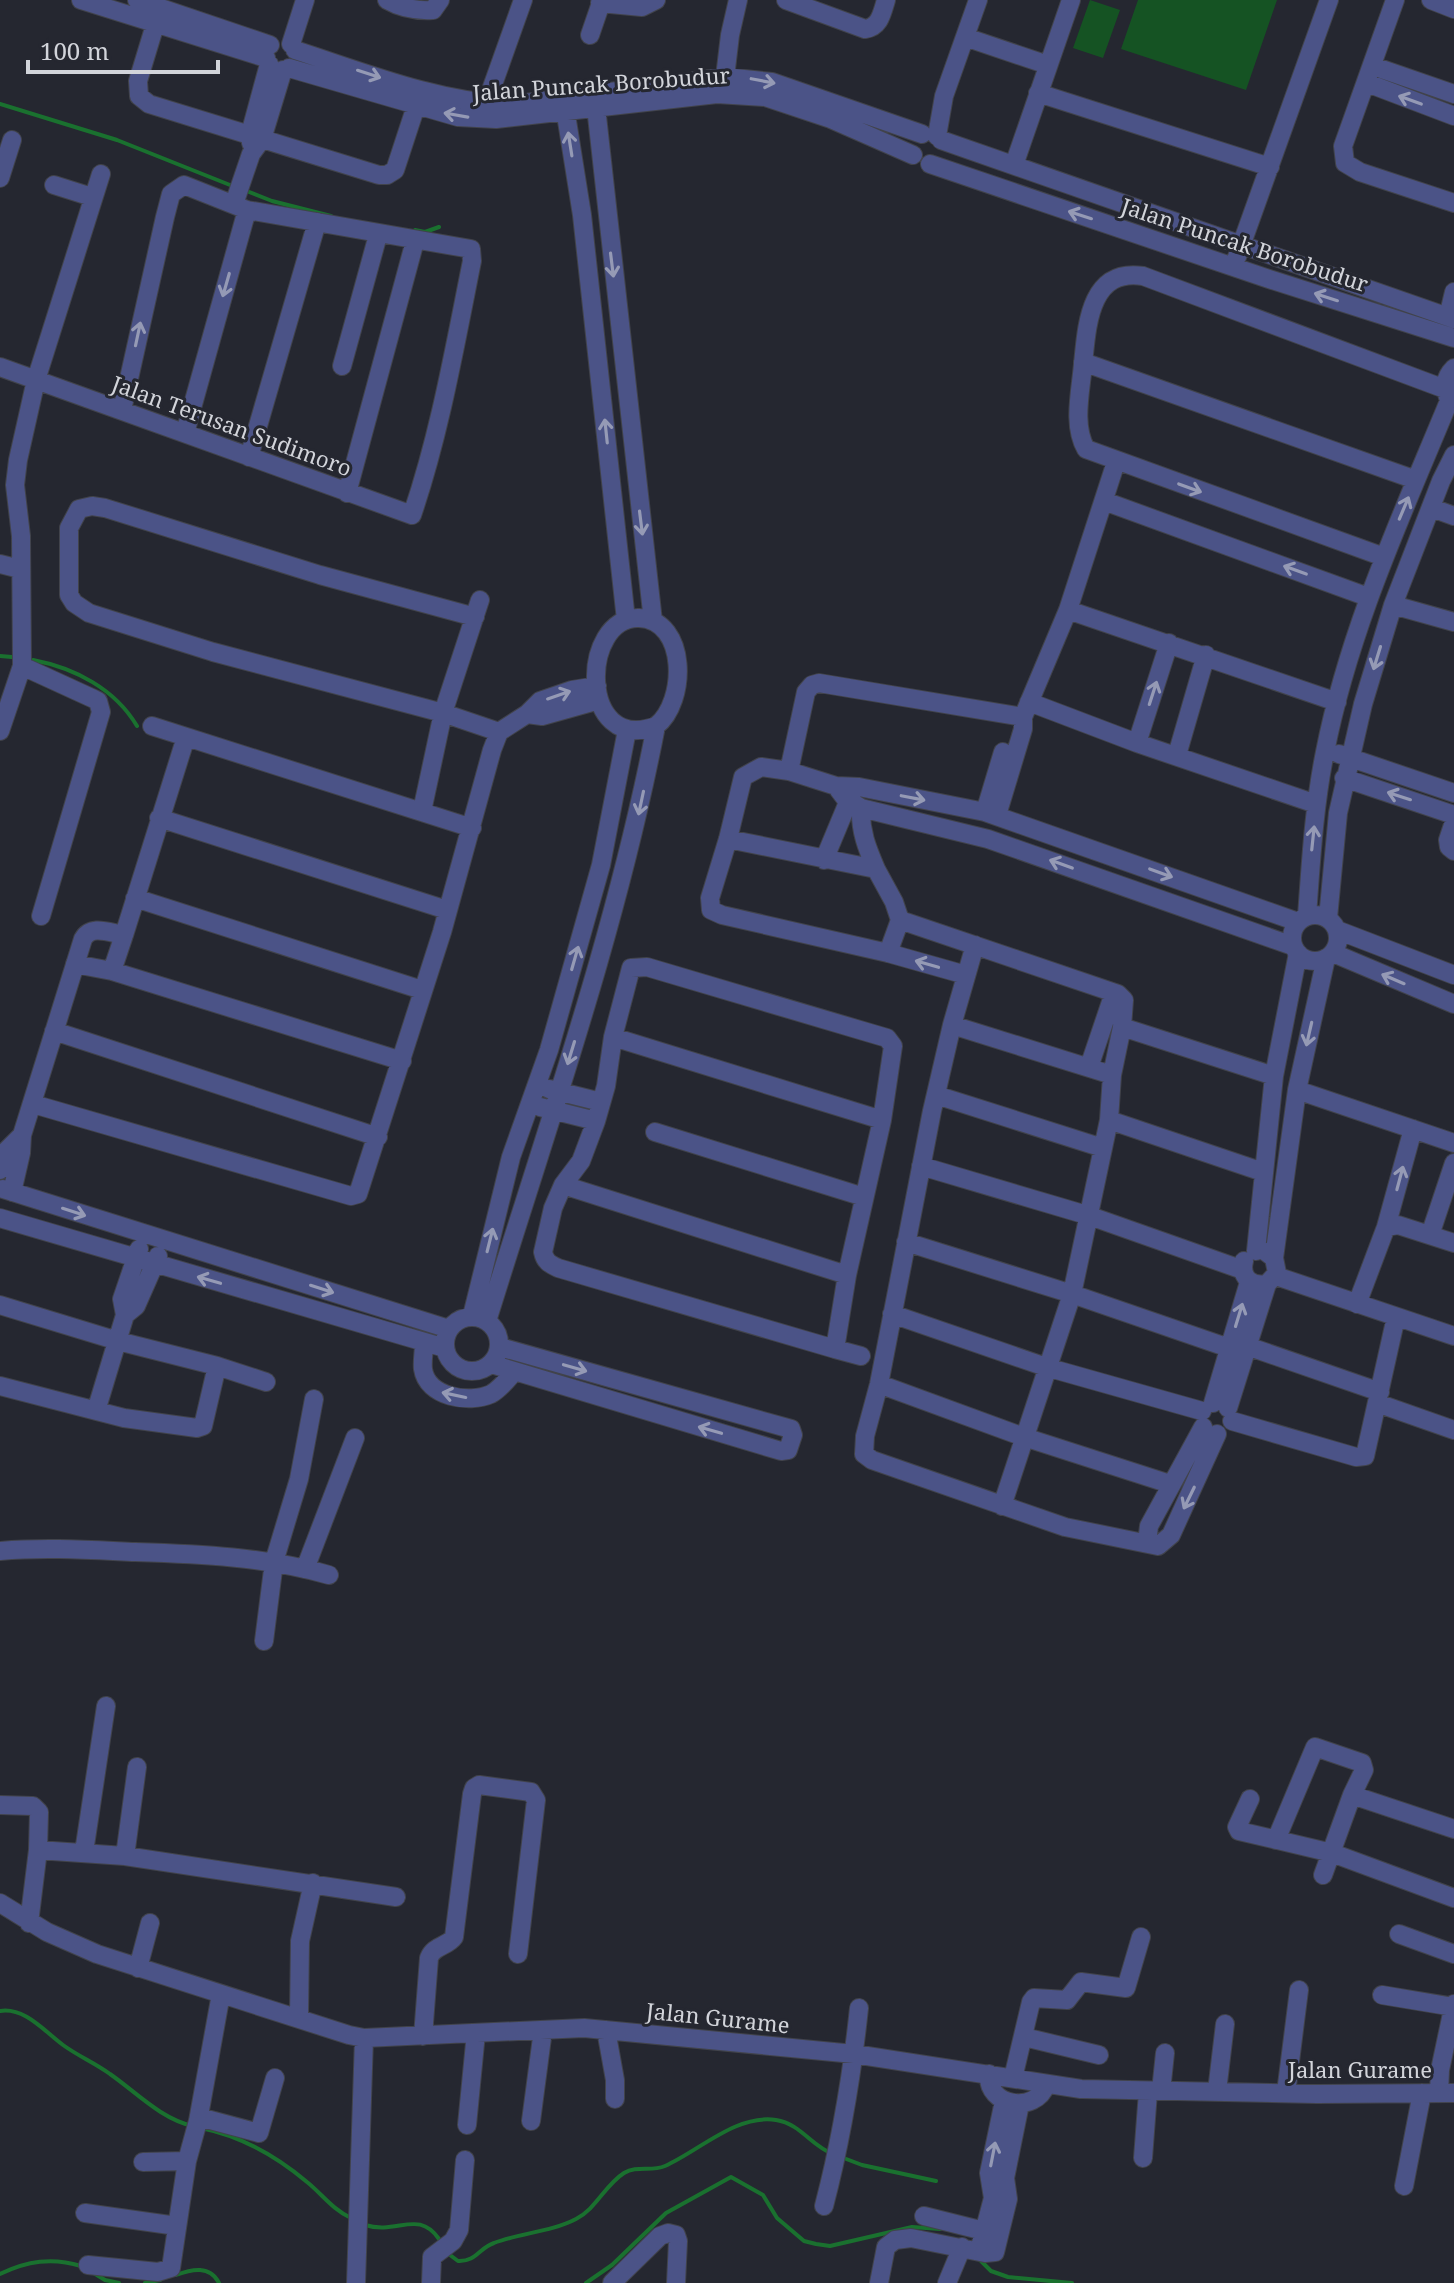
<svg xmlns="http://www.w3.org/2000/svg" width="1454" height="2283" font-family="'Noto Serif',serif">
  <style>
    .pitch { fill: #155323 }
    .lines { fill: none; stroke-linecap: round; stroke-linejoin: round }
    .stream { stroke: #1a712f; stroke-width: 4 }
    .minor-casing { stroke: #41434b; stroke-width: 20 }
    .minor { stroke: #4b5387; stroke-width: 18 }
    .oneway { stroke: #959ab5 }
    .labels { text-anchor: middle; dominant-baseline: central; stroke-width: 6; stroke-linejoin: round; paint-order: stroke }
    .street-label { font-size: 22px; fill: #d2d4da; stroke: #252730 }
  </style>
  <rect width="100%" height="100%" fill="#252730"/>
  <path class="pitch" d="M 1090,0 L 1120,10 L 1103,58 L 1073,48 Z
    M 1138,0 L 1277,0 L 1246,90 L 1121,49 Z"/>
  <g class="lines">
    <path class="stream" d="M 0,104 L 117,140 L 235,187
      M 244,190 L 272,201 L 331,216
      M 415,230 L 425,232 L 439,227
      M 0,656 L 12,657
      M 33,660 C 75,668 115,689 137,726
      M 0,2011 C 25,2007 45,2032 63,2045 C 78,2056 95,2063 110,2074 C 136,2092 161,2119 193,2126
      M 201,2128 C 241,2136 276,2156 307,2182 C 322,2194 332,2209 351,2218
      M 841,2157 L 862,2165 L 936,2181
      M 365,2225 C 398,2235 418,2209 439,2239
      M 450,2255 L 458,2261 C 476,2262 479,2248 494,2243 C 520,2233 551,2232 576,2219 C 596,2209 605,2185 624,2173 C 637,2165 651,2172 665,2166 C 699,2151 736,2114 776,2120 C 801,2124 811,2146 833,2154
      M 980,2260 L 991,2271 L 1008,2277 L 1072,2283
      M 92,2272 L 105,2280 L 119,2283
      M 0,2274 C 27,2261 52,2257 81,2266
      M 176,2275 C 192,2269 210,2265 219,2283
      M 145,2283 L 160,2280
      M 586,2283 L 612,2265 L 666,2213 L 731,2177 L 763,2195 L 777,2218 L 804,2241 L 816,2244 L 830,2246 L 912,2227 L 940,2229"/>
    <g class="minor-casing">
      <path id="minor" d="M 81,0 L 266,58
        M 137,0 L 270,45
        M 387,0 C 401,8 416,11 433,10 L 440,0
        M 786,0 L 865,29 C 880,27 882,13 886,0
        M 1395,0 L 1343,146 L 1345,163 L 1360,172 L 1454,203
        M 1431,0 L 1454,9
        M 600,3 L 642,7 L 656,0
        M 155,25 L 138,81 L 139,96 L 149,104 L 379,175 L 387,175 L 395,170 L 416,106
        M 590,35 L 602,0
        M 965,37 L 1048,65
        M 291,44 L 305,0
        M 295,50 C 366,73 435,101 510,105 L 725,77 L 772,82 L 922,134
        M 1373,66 L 1454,94
        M 289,68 L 458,117 L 496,119 L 717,94 L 765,97 L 831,119 L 913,155
        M 725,77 L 730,35 L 738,0
        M 1367,83 L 1454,116
        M 1038,93 L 1270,167
        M 595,98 L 653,621
        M 564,102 L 582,215 L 626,620
        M 486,104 L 523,0
        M 937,136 L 944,96 L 978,0
        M 941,140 L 1454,319
        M 251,143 L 250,134 L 269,64
        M 930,164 L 1269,279 L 1454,338
        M 1014,165 L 1071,0
        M 0,178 L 12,140
        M 54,185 L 92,197
        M 234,204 L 251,154 L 262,139 L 283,70
        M 1237,257 L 1329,0
        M 1448,317 L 1454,292
        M 1083,362 L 1416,480
        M 342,366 L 378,235
        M 0,367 L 412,515 C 440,433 455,345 472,261 L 471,249 L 247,210 L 184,185 L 171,194 L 165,217 L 122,410
        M 1449,400 C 1444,387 1444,378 1454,368
        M 185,433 L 247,210
        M 249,457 L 317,222
        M 347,493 L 415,241
        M 1104,501 L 1368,597
        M 1432,508 L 1454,516
        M 1384,557 L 1086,449 C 1072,425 1081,390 1083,364 C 1087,326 1089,268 1143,276 L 1445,389
        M 0,564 L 20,569
        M 1393,605 L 1454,622
        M 1068,610 L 1337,702
        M 475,617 L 320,575 L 105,508 L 92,506 L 79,509 L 69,528 L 69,595 L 74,603 L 89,613 L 213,652 L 443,713 L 499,732
        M 22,666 L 94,699 L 98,701 L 101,712 L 41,916
        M 1029,702 L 1137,743 L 1316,804
        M 527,714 L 542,716 L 599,700
        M 152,726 L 472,828
        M 0,731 L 22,666 L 21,536 L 15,485 L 18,460 L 36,380 L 101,174
        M 1137,743 L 1169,643
        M 1339,754 L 1454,793
        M 1177,755 L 1206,655
        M 789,771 L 806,692 L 812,685 L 819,683 L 1023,717
        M 1344,778 L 1454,815
        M 836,786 L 845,798 L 861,808 L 988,839 L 1293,946
        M 861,808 C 860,831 867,848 876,869
        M 422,811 L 443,713 L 480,600
        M 985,812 L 1003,752
        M 997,815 L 1023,729 L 1023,717 L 1068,610 L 1116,462
        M 159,818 L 447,910
        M 1454,822 L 1448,840 L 1449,847 L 1454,851
        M 728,839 L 876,869 L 894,902 L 900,920 L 888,953
        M 824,860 L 849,800 L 851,789
        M 135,898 L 422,990
        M1292 938a23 23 0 1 1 46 0a23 23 0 1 1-46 0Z
        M 1307,916 C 1311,861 1314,806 1325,752 C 1349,629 1402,515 1449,401
        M 1328,918 L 1338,813 L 1363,704 L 1393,605 L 1441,481 L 1454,455
        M 900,920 L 1118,994 L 1124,1000 L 1122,1027 L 1112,1075 L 1109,1120 L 1072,1294 L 1002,1506
        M 1337,930 L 1454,975
        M 975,945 L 952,1025 L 932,1111 L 879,1384 L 865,1436 L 864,1454 L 872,1460 L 1065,1527 L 1158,1546 L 1171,1535 L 1217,1434
        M 1333,953 L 1454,1004
        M 75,964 L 112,971 L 402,1061
        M 112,971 L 124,935
        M 966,975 L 888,953 L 722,915 L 711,910 L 710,898 L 728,839 L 743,777 L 761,767 L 789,771 L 836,786 L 859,787 L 985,812 L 1298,922
        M 952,1025 L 1112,1075
        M 1122,1027 L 1274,1076
        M 54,1031 L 378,1137
        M 613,1037 L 882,1120
        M 1089,1067 L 1114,993
        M 549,1089 L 601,1102
        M 1297,1090 L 1454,1143
        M 936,1095 L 1103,1148
        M 33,1104 L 351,1196 L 358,1194 L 442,932 L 492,750 L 499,732 L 527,714 L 540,701 L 572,690 L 597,686
        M 540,1107 L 596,1121
        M 1109,1120 L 1263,1172
        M 655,1132 L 864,1197
        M 921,1166 L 1090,1216 L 1243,1270
        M 0,1170 L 7,1150 L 22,1135
        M 563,1185 L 847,1275
        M 3,1189 L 449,1329
        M 12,1192 L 21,1153 L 22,1135 L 83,939 C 91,924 110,933 124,935 L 186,737
        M 0,1218 L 445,1348
        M 1386,1227 L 1398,1225 L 1454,1243
        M 1430,1235 L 1454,1163
        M 906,1242 L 1072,1294 L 1229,1348
        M 1256,1251 L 1274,1076 L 1298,953
        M 1274,1258 L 1297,1090 L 1326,958
        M 1244,1261 C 1240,1277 1251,1287 1267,1284
        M 1276,1276 L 1454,1336
        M 1357,1304 L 1386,1227 L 1413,1129
        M 0,1305 L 118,1341 L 217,1366 L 266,1382
        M 892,1314 L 1046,1367 L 1202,1411
        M 125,1315 L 136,1306 L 158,1256
        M 472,1316 L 511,1157 L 549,1050 L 601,865 L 627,730
        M445 1344a27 27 0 1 1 54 0a27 27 0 1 1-54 0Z
        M 487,1321 C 548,1124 617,929 656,726 C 687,702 688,620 639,618 C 580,616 578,755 656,726
        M 424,1344 C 424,1352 422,1361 423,1369 C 427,1397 469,1404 491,1394 C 500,1389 507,1380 514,1372
        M 1247,1346 L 1380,1392
        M 835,1349 L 558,1268 C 550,1264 545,1262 543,1252 L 553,1208 L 563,1185 L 581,1161 L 596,1121 L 606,1086 L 613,1037 L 631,968 L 647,967 L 870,1033 L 887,1038 L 893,1046 L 882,1120 L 847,1275 L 835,1349 L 861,1356
        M 491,1364 L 781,1451 L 788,1450 L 793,1435 L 791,1429 L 500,1347
        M 879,1384 L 1024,1437 L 1170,1484
        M 0,1386 L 124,1418 L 197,1428 L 203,1426 L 217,1366
        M 1213,1403 L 1249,1282
        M 1377,1403 L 1454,1430
        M 1228,1408 L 1267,1284 L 1277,1273 L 1274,1258 L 1266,1252
        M 96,1411 L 125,1315 L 122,1299 L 139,1249
        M 1232,1421 L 1356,1457 L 1365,1456 L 1396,1317
        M 1147,1543 L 1149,1526 L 1203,1427
        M 0,1551 C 45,1547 90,1550 135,1552 C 200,1554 266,1557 329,1575
        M 305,1569 L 355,1438
        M 264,1641 L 274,1562 L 299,1479 L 314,1399
        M 1250,1799 L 1237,1827 L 1239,1831 L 1332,1853 L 1454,1898
        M 0,1805 L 33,1806 L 39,1812 L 38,1850 L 29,1923
        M 1276,1840 L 1315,1747 L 1362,1763 L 1364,1770 L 1352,1795
        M 38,1850 L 125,1856 L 396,1897
        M 84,1852 L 106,1706
        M 125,1856 L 137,1767
        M 1323,1875 L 1352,1795 L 1454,1829
        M 0,1903 L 47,1932 L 97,1954 L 349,2035 L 364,2038 L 584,2028 L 854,2054 L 1081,2089 L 1317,2094 L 1454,2093
        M 1399,1934 L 1454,1954
        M 138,1968 L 150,1923
        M 1382,1995 L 1454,2007
        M 299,2017 L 300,1941 L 313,1883
        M 606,2030 L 615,2080 L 615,2099
        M 423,2036 L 429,1958 C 434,1945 447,1947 454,1937 L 472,1794 L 474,1788 L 479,1785 L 531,1792 L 536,1800 L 518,1954
        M 1024,2037 L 1099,2055
        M 989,2074 C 986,2107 1036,2114 1046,2085
        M 1013,2078 L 1031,2002 L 1034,1998 L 1067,2000 L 1081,1982 L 1126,1988 L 1141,1937
        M 1161,2091 L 1165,2053
        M 1217,2091 L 1225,2024
        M 1286,2093 L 1299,1990
        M 1439,2093 L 1440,2070 L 1454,2004
        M 199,2117 L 259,2133 L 275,2078
        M 531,2121 L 543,2030
        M 467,2125 L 476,2033
        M 1143,2158 L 1148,2092
        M 143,2162 L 187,2161
        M 1404,2186 L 1422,2093
        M 824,2206 C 841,2141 852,2075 859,2008
        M 85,2213 L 177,2226
        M 924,2216 L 984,2231
        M 979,2251 L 993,2198 L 989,2173 L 1004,2101
        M 88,2265 L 158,2272 L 171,2268 L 187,2161 L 198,2121 L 221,1994
        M 356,2283 L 364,2038
        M 431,2283 L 432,2257 L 453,2241 L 459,2230 L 465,2160
        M 612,2283 L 660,2236 L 668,2233 L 676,2235 L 678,2241 L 676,2283
        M 879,2283 L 886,2247 L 895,2240 L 911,2238 L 985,2253 L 995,2252 L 1008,2199 L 1005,2178 L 1020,2104
        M 947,2283 L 962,2247"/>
    </g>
    <use href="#minor" class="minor"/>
  </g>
  <defs><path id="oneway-shaft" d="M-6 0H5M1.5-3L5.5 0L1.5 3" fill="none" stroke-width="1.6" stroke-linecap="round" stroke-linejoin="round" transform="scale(2)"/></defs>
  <g class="oneway">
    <use href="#oneway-shaft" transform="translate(369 74) rotate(18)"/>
    <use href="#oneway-shaft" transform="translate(763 81) rotate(11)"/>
    <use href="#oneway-shaft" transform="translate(1410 100) rotate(-160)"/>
    <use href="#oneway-shaft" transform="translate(456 115) rotate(-170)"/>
    <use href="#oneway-shaft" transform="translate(570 144) rotate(-99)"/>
    <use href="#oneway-shaft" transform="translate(1080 215) rotate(-162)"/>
    <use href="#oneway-shaft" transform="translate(612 265) rotate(83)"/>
    <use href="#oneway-shaft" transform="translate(226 285) rotate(106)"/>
    <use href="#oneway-shaft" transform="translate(1326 297) rotate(-162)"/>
    <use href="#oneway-shaft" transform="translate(138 334) rotate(-78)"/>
    <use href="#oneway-shaft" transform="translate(606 431) rotate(-96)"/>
    <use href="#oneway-shaft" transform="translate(1190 488) rotate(20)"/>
    <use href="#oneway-shaft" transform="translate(1404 508) rotate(-67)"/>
    <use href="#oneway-shaft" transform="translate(641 523) rotate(83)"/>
    <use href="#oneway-shaft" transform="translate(1295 570) rotate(-160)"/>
    <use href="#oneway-shaft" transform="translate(1377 658) rotate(107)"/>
    <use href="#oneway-shaft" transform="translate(1153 693) rotate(-72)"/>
    <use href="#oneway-shaft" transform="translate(559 695) rotate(-19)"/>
    <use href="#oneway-shaft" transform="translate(1399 796) rotate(-162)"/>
    <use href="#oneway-shaft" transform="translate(913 798) rotate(11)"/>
    <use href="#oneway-shaft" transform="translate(641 803) rotate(102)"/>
    <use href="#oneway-shaft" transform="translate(1313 838) rotate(-84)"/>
    <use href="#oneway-shaft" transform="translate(1061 864) rotate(-160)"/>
    <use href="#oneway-shaft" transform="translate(1161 873) rotate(20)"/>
    <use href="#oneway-shaft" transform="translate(575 958) rotate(-74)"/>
    <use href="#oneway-shaft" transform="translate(927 964) rotate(-164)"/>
    <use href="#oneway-shaft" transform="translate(1393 979) rotate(-157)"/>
    <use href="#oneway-shaft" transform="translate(1309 1034) rotate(103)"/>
    <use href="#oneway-shaft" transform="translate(571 1053) rotate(107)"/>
    <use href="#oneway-shaft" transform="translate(1400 1178) rotate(-75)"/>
    <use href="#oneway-shaft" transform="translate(74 1212) rotate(18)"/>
    <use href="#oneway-shaft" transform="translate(490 1240) rotate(-76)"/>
    <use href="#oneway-shaft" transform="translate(209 1280) rotate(-164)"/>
    <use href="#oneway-shaft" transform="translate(322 1289) rotate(18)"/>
    <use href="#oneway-shaft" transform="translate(1239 1315) rotate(-73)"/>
    <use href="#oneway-shaft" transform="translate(575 1368) rotate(16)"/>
    <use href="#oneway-shaft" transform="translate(454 1395) rotate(-168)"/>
    <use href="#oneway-shaft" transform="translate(710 1430) rotate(-164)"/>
    <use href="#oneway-shaft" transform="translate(1189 1498) rotate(116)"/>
    <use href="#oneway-shaft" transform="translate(993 2154) rotate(-79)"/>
  </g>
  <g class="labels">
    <g class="street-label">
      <text transform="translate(601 83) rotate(-4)">Jalan Puncak Borobudur</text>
      <text transform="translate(1245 244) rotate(18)">Jalan Puncak Borobudur</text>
      <text transform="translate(232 425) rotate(20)">Jalan Terusan Sudimoro</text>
      <text transform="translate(718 2017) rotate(6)">Jalan Gurame</text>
      <text x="1360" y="2069">Jalan Gurame</text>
    </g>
  </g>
  <path d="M28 60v12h190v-12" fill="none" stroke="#d2d4da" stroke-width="4"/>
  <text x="40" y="60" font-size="24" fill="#d2d4da" stroke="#252730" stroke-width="6" paint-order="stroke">100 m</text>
</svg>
